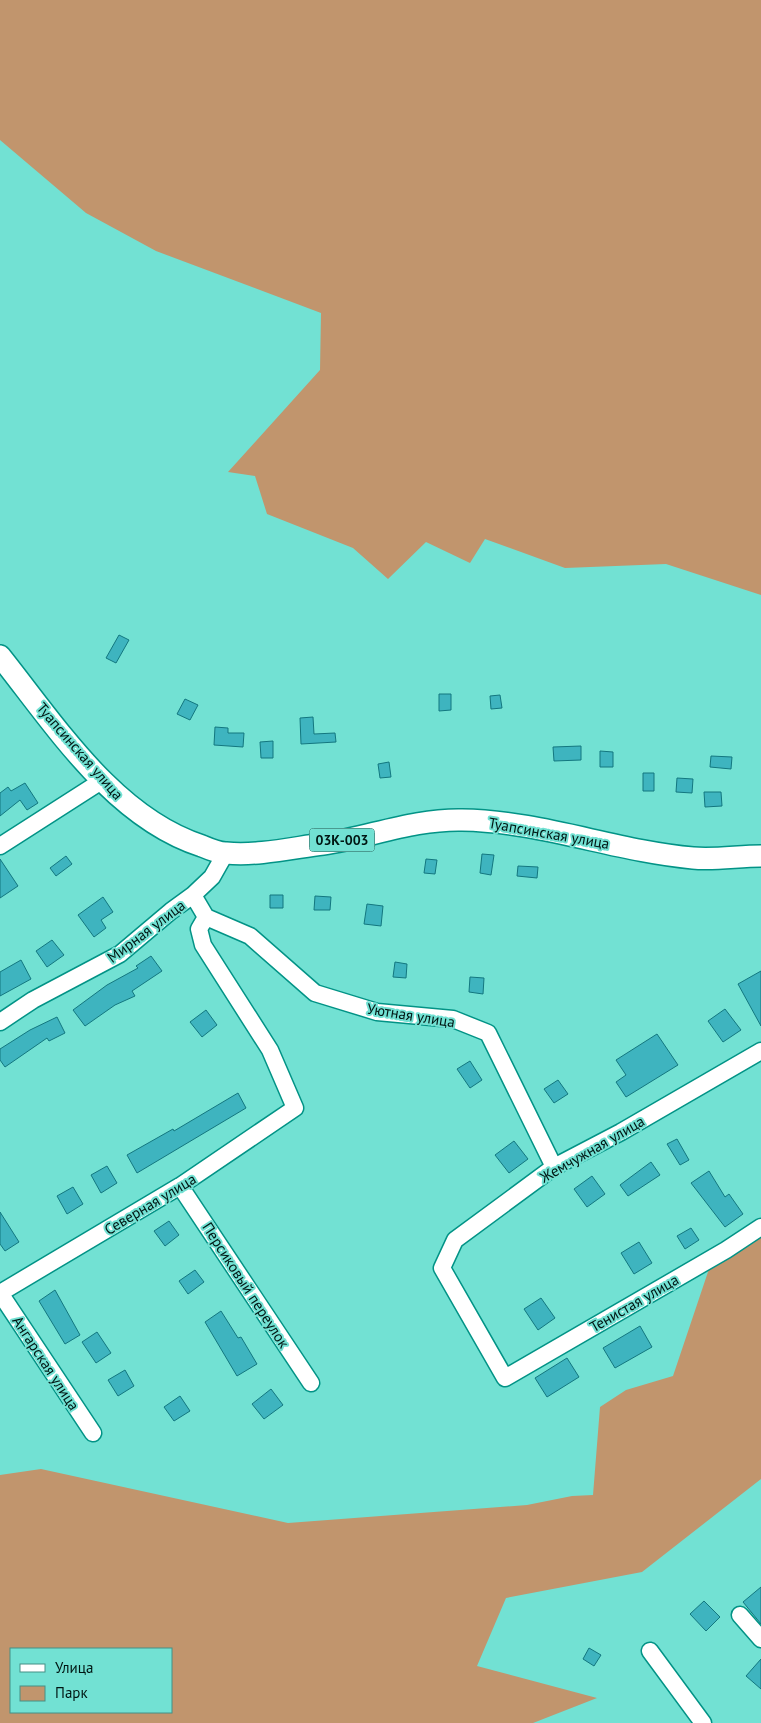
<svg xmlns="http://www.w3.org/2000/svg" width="761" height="1723" font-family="'PT Sans',sans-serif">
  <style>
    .green { fill: #c1956d; fill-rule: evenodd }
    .building { fill: #3eb4bf; stroke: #13777f }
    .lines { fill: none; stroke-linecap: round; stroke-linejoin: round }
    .minor-casing { stroke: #029386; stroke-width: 19 }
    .major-casing { stroke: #029386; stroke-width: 24 }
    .minor { stroke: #fff; stroke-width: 16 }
    .major { stroke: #fff; stroke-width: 21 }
    .labels { text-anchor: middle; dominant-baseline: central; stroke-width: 4; stroke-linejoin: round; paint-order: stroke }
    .shield { fill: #72e1d3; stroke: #22534d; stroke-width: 1 }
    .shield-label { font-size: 14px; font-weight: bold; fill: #001613 }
    .street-label { font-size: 15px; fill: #001613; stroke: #72e1d3 }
  </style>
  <rect width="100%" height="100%" fill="#72e1d3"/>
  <path class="green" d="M 0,0 L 761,0 L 761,595 L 666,564 L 565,568 L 485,539 L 470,563 L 426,542 L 388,579 L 353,548 L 267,514 L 255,476 L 228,472 L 320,370 L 321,313 L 156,251 L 86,213 L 0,140 Z
    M 761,1233 L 761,1479 L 642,1572 L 506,1598 L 477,1666 L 597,1698 L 533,1723 L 0,1723 L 0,1475 L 41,1469 L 288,1523 L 527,1505 L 572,1496 L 593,1495 L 600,1407 L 626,1390 L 673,1376 L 711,1263 ZM 11,1649 L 171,1649 L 171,1712 L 11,1712 Z"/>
  <path class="building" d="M 119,635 L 129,640 L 116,663 L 106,658 Z
    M 439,694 L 451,694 L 451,710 L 439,711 Z
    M 500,695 L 502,708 L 491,709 L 490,696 Z
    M 185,699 L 198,705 L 190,720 L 177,714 Z
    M 313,717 L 314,734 L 335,733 L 336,742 L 301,744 L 300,718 Z
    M 215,727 L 228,728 L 228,733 L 244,733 L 243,747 L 214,745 Z
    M 273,741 L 273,758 L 261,758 L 260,742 Z
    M 581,746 L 581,760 L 554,761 L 553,747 Z
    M 600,751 L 613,752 L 613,767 L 600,767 Z
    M 711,756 L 732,757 L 731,769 L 710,767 Z
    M 389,762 L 391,777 L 380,778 L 378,764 Z
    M 643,773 L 654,773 L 654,791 L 643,791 Z
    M 677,778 L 693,779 L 692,793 L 676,792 Z
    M 25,783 L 38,803 L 27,810 L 20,800 L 0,816 L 0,793 L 8,787 L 11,791 Z
    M 704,792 L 721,792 L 722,806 L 705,807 Z
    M 482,854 L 494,855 L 491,875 L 480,873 Z
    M 66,856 L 72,864 L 56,876 L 50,868 Z
    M 0,859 L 18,886 L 0,898 Z
    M 426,859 L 437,860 L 435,874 L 424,873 Z
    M 518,866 L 538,867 L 537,878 L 517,876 Z
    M 270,895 L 283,895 L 283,908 L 270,908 Z
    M 315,896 L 331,897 L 330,910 L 314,910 Z
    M 103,897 L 113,912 L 101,920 L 106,928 L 94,937 L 78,915 Z
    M 367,904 L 383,906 L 381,926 L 364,924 Z
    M 52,940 L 64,955 L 47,967 L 36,951 Z
    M 151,956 L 162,971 L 132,991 L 135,996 L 115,1005 L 85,1026 L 73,1010 L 107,985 L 138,968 L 136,966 Z
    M 21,960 L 31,979 L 0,996 L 0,972 Z
    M 395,962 L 407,964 L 406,978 L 393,977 Z
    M 761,971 L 761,1026 L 738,984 Z
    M 470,977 L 484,978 L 483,994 L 469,992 Z
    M 725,1009 L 741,1030 L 723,1042 L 708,1021 Z
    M 206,1010 L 217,1025 L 202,1037 L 190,1022 Z
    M 57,1017 L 65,1033 L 49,1041 L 47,1038 L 5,1067 L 0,1060 L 0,1049 L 30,1030 Z
    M 657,1034 L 678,1065 L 626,1097 L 616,1082 L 626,1075 L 616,1060 Z
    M 470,1061 L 482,1080 L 470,1088 L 457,1069 Z
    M 558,1080 L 568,1094 L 554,1103 L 544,1089 Z
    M 238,1093 L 246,1108 L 137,1173 L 127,1155 L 173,1129 L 174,1131 Z
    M 677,1139 L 689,1160 L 680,1165 L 667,1144 Z
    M 514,1141 L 528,1159 L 509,1173 L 495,1155 Z
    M 651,1162 L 660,1175 L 628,1196 L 620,1185 Z
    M 107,1166 L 117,1183 L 101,1193 L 91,1175 Z
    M 709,1171 L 725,1197 L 729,1194 L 743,1214 L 725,1227 L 691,1183 Z
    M 592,1176 L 605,1194 L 587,1207 L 574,1189 Z
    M 73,1187 L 83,1204 L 67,1214 L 57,1196 Z
    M 0,1212 L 19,1242 L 5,1251 L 0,1244 Z
    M 169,1221 L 179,1235 L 165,1246 L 154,1231 Z
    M 691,1228 L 699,1240 L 685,1249 L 677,1236 Z
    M 639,1242 L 652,1263 L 634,1274 L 621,1253 Z
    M 195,1270 L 204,1282 L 188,1294 L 179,1281 Z
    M 55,1290 L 80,1335 L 65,1344 L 39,1301 Z
    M 541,1298 L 555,1318 L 538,1330 L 524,1309 Z
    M 221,1311 L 238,1338 L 241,1337 L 257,1364 L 237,1376 L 205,1322 Z
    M 640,1326 L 652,1347 L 615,1368 L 603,1348 Z
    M 97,1332 L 111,1353 L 96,1363 L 82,1342 Z
    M 567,1358 L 579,1377 L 547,1397 L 535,1378 Z
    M 125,1370 L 134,1386 L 118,1396 L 108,1380 Z
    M 271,1389 L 283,1405 L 264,1419 L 252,1404 Z
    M 180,1396 L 190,1411 L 174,1421 L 164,1407 Z
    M 761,1587 L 761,1624 L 743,1602 Z
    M 704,1601 L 720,1617 L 706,1631 L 690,1614 Z
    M 589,1648 L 601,1655 L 594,1666 L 583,1659 Z
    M 761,1659 L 761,1689 L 746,1676 Z"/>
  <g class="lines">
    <g class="minor-casing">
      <path id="minor" d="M 0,846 L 103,780
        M 193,895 L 206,917 L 250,936 L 315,993 L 377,1012 L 453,1019 L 488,1033 L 554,1167
        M 0,1022 L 33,1000 L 120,954 L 171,911 L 193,895 L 212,877 L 225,854
        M 761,1051 L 621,1132 L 554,1167 L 455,1240 L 442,1268 L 505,1378 L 726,1250 L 761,1227
        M 180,1186 L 311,1383
        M 0,1293 L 180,1186 L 295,1108 L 270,1050 L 203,945 L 199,929 L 206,917
        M 0,1293 L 93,1433
        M 740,1615 L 761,1639
        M 650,1651 L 703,1723"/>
    </g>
    <g class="major-casing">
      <path id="major" d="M 0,656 C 55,725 114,818 202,846 C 209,849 218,853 226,853 C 258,856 292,848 323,844 C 370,837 414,819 462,820 C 540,821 615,851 693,858 C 715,860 739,856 761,856"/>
    </g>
    <use href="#minor" class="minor"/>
    <use href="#major" class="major"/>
  </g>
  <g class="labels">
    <rect class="shield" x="309.5" y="828.5" width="65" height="23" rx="4"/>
    <g class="shield-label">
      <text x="342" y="840">03К-003</text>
    </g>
    <g class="street-label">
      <text transform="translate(80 751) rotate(49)">Туапсинская улица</text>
      <text transform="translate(549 833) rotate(10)">Туапсинская улица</text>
      <text transform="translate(146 931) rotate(-37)">Мирная улица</text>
      <text transform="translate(411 1015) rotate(9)">Уютная улица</text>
      <text transform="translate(592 1149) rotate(-30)">Жемчужная улица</text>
      <text transform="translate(150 1204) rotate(-31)">Северная улица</text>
      <text transform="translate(246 1285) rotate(57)">Персиковый переулок</text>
      <text transform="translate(634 1303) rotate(-30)">Тенистая улица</text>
      <text transform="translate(46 1363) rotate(57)">Ангарская улица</text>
    </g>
  </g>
  <rect x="10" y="1648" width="162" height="65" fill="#72e1d3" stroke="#449086"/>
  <rect x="20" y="1664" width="25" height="8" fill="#ffffff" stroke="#449086"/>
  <text x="55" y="1673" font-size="15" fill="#001613">Улица</text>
  <rect x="20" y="1686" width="25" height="15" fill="#c1956d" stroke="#449086"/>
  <text x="55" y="1698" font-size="15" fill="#001613">Парк</text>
</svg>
